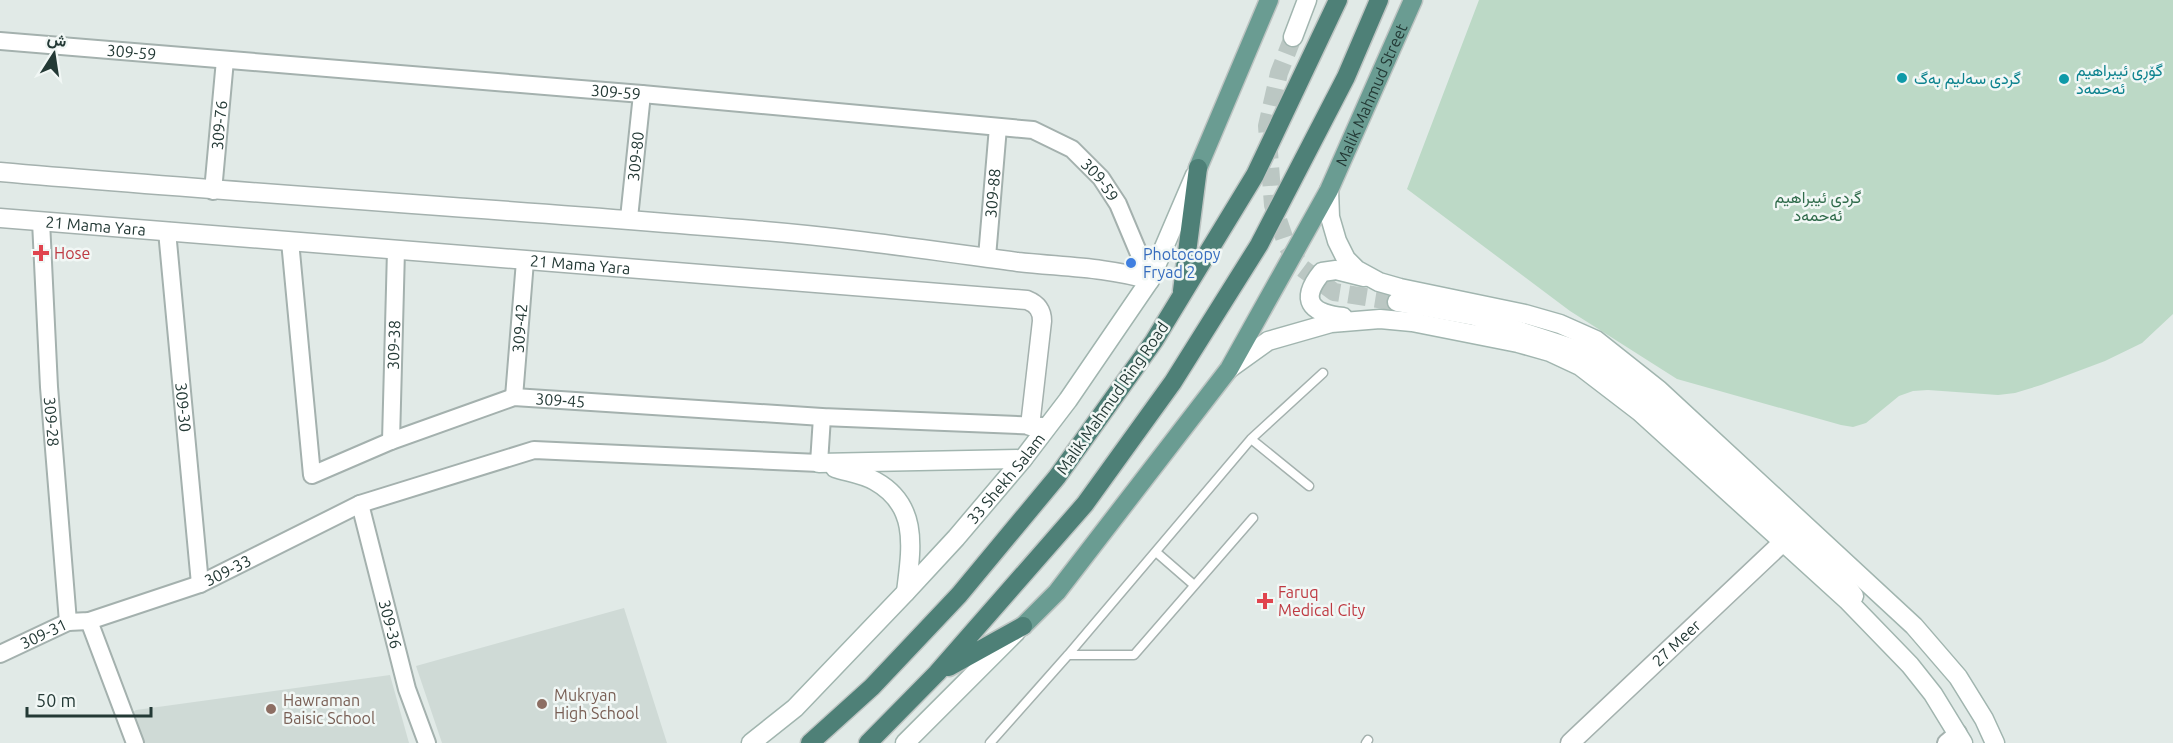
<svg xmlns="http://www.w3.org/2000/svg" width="2173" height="743" font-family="Ubuntu,Vazirmatn,sans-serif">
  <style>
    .built { fill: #cfdad6 }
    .green { fill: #bcd9c6 }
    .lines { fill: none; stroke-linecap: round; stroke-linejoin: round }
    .secondary-tunnel { stroke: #bbc7c3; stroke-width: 18; stroke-dasharray: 18 9; stroke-linecap: butt }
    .service-casing { stroke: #a4b1ae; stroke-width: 11 }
    .minor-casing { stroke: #a4b1ae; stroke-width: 20 }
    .tertiary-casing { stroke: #a4b1ae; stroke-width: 21 }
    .secondary-casing { stroke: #a1b5af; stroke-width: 21 }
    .primary-casing { stroke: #bdc4c2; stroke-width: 21 }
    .trunk-casing { stroke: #bdc4c2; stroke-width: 21 }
    .service { stroke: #fff; stroke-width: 8 }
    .minor { stroke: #fff; stroke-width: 16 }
    .tertiary { stroke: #fff; stroke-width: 18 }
    .secondary { stroke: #fff; stroke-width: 18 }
    .primary { stroke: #6a9c92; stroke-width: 18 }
    .trunk { stroke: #4e8077; stroke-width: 18 }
    .culture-dot { fill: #0f9aa8; stroke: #f1f7f5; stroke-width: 2 }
    .health-dot { fill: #e0444e; stroke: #f1f7f5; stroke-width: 2 }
    .shop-dot { fill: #3f7fe0; stroke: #f1f7f5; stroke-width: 2 }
    .education-dot { fill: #8d6e63; stroke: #f1f7f5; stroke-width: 2 }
    .labels { text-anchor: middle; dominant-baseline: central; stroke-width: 5; stroke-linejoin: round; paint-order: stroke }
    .street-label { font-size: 16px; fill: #233935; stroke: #f1f7f5 }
    .culture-label { font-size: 16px; fill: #0d838f; stroke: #f1f7f5; text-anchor: start }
    .park-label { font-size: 16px; fill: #316c4c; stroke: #f1f7f5 }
    .health-label { font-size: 16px; fill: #be3a42; stroke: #f1f7f5; text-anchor: start }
    .shop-label { font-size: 16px; fill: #366cbe; stroke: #f1f7f5; text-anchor: start }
    .education-label { font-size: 16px; fill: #785e54; stroke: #f1f7f5; text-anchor: start }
  </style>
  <rect width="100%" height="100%" fill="#e1eae7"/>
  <path class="built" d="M 624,608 L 667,743 L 442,743 L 416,666 Z
    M 390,675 L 409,743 L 139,743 L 130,714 L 136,710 Z"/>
  <path class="green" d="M 1479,0 L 2173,0 L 2173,314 L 2142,343 L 2105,361 L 2041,385 L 2015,393 L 1998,395 L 1928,390 L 1913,391 L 1899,396 L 1866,423 L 1853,427 L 1841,425 L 1677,379 L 1570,311 L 1407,189 Z"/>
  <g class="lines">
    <path class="secondary-tunnel" d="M 1293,37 L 1279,73 L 1267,126 L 1273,205 L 1287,246 L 1302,268 L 1334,292 L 1397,302"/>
    <g class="service-casing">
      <path id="service" d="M 1251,439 L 1309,486
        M 1156,552 L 1194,585
        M 1068,655 L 1134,655 L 1253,518
        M 990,743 L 1068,655 L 1251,439 L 1323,373
        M 1366,743 L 1368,740"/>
    </g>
    <g class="minor-casing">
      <g id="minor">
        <path id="s1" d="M 0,41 L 642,94 L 1033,130 L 1072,149 L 1101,178 L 1118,204 L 1150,280"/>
        <path id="s2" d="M 213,191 L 225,60"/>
        <path id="s3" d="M 629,218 L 642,94"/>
        <path id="s4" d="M 41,221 L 49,387 L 68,622"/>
        <path id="s5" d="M 167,231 L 200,584"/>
        <path id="s6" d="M 290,241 L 312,475 L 391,441 L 514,397 L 822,417 L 1042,426"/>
        <path id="s7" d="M 987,257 L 998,127"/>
        <path id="s8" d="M 514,397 L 525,261"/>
        <path id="s9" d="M 391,441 L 396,250"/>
        <path id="s10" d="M 360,504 L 407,689 L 427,743"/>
        <path d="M 89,621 L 135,743"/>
        <path id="s11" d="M 0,654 L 68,622 L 89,621 L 200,584 L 360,504 L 534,450 L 819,463 L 822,417"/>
        <path d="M 1946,743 L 1958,733"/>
      </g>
    </g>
    <g class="tertiary-casing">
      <g id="tertiary">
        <path d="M 0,172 C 251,194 502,209 753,230 C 842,237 929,250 1018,262 C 1063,267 1106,267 1150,280"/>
        <path id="s12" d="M 0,218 L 1027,300 C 1037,304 1042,310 1042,321 L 1030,426"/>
        <path id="s13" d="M 1570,743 L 1783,542"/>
      </g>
    </g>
    <g class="secondary-casing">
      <g id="secondary">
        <path d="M 1293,37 L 1307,0"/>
        <path d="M 1329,190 L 1330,217 L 1337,241 L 1346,259 L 1357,270 L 1379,282 L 1400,288 L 1525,314 L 1560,324 L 1596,340 L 1659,390 L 1914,626 L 1958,677 L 1984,719 L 1995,743"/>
        <path d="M 1397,302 L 1474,316 L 1584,352 L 1658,407 L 1780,518 L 1840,577 L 1854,596"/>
        <path d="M 1343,317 C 1310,313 1299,300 1322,272 L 1336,270 L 1364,277"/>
        <path d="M 1229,369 L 1268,341 L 1331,323 L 1380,319 L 1412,322 L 1518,343 L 1550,352 L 1580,366 L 1640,412 L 1847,600 L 1910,665 L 1933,694 L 1963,743"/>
        <path d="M 819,463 L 1023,459"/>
        <path d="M 835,468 C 847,472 863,474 875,481 C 920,506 911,550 906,592"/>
        <path id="s14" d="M 751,743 L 795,708 L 906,592 L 956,538 L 1023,459 L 1068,400 L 1150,280 L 1195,175"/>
        <path d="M 905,743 L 1016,632"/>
      </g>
    </g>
    <g class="primary-casing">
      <g id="primary">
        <path d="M 1198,168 L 1269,0"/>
        <path id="s15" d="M 1023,626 L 1057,592 L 1229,369 L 1329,190 L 1413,0"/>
      </g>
    </g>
    <g class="trunk-casing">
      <path id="trunk" d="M 1182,291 L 1198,168
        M 949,667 L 1023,626
        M 810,743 L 872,687 L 959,595 L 1057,477 L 1154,341 L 1255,175 L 1338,0
        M 868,743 L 937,673 L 1085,504 L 1173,382 L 1259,245 L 1346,77 L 1379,0"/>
    </g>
    <use href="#service" class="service"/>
    <use href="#minor" class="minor"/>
    <use href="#tertiary" class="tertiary"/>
    <use href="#secondary" class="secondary"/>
    <use href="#primary" class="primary"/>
    <use href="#trunk" class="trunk"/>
  </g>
  <g class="culture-dot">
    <circle cx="1902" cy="78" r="6"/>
    <circle cx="2064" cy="79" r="6"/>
  </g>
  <g class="health-dot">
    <path d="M38 244h6v6h6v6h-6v6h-6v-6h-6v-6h6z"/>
    <path d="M1262 592h6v6h6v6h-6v6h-6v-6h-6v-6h6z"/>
  </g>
  <circle class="shop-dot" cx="1131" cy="263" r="6"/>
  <g class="education-dot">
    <circle cx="542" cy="704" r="6"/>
    <circle cx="271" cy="709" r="6"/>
  </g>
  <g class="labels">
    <g class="street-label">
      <text stroke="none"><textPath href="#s1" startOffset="132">309-59</textPath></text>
      <text stroke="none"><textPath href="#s1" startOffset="618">309-59</textPath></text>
      <text stroke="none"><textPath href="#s15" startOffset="639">Malik Mahmud Street</textPath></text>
      <text stroke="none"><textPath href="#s2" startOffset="66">309-76</textPath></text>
      <text stroke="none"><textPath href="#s3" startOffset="62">309-80</textPath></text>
      <text stroke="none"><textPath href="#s1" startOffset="1122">309-59</textPath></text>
      <text stroke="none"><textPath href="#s7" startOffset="64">309-88</textPath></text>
      <text stroke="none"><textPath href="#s12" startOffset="96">21 Mama Yara</textPath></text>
      <text stroke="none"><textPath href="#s12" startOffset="582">21 Mama Yara</textPath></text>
      <text stroke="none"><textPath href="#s8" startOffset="69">309-42</textPath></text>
      <text stroke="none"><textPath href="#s9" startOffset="96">309-38</textPath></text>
      <text transform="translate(1112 398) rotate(-55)">Malik Mahmud Ring Road</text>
      <text stroke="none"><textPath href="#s6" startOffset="498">309-45</textPath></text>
      <text stroke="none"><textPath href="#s5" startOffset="177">309-30</textPath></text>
      <text stroke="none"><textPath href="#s4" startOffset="201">309-28</textPath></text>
      <text stroke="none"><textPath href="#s14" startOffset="368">33 Shekh Salam</textPath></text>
      <text stroke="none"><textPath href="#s11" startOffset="244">309-33</textPath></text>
      <text stroke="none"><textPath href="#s10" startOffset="124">309-36</textPath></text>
      <text stroke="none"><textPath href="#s11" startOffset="48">309-31</textPath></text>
      <text stroke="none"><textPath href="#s13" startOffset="146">27 Meer</textPath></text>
    </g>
    <g class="culture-label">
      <text x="2076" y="70">گۆڕی ئیبراھیم<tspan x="2076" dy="18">ئەحمەد</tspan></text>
      <text x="1914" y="78">گردی سەلیم بەگ</text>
    </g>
    <g class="park-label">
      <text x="1818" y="197">گردی ئیبراھیم<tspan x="1818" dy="18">ئەحمەد</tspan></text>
    </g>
    <g class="health-label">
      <text x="54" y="253">Hose</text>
      <text x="1278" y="592">Faruq<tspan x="1278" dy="18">Medical City</tspan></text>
    </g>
    <g class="shop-label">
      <text x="1143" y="254">Photocopy<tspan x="1143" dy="18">Fryad 2</tspan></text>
    </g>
    <g class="education-label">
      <text x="554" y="695">Mukryan<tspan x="554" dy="18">High School</tspan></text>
      <text x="283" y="700">Hawraman<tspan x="283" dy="18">Baisic School</tspan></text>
    </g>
  </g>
  <g transform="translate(54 54) rotate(12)" stroke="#f1f7f5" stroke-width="4.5" paint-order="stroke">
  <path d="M0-4.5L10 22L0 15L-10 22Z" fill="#233935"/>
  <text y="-9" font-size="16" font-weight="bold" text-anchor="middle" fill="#233935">ش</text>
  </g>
  <path d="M27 707v9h124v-9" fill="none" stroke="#233935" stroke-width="3"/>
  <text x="36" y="707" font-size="18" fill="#233935" stroke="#f1f7f5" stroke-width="4.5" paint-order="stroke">50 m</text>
</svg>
